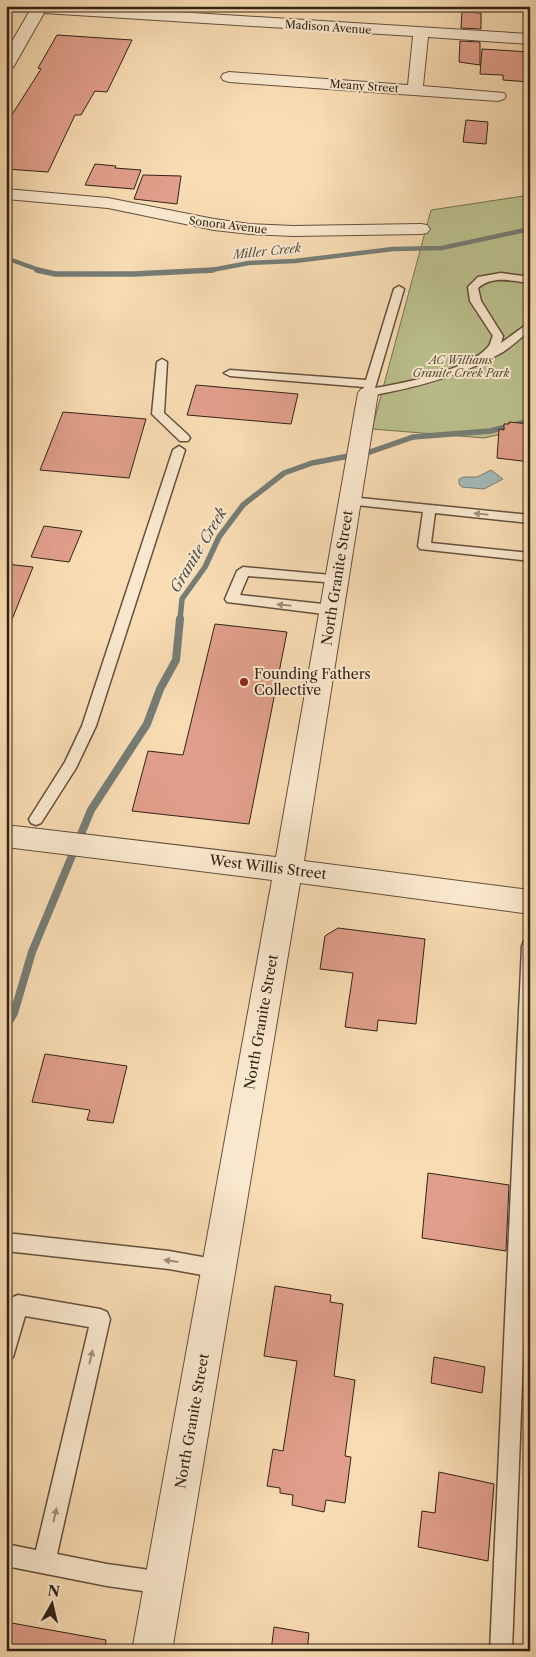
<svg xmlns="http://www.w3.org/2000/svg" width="536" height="1657" font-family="'Libre Caslon Text',serif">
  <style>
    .green { fill: #bbc18e; stroke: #767252 }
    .water { fill: #a3b9b8; stroke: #767d77 }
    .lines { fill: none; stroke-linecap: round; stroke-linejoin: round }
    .stream-far2 { stroke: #767d77; stroke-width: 4.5 }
    .stream-far1 { stroke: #767d77; stroke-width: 5.5 }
    .stream { stroke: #767d77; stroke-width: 8 }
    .building { fill: #e19f8b; stroke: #322216 }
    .service-casing { stroke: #64503d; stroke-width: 3 }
    .minor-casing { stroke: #64503d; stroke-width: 2 }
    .service { fill: #fae8ce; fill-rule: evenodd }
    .minor { fill: #fae8ce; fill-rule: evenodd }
    .oneway { fill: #a08f7b }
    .poi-dot { fill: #8f2418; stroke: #fae8ce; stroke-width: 2 }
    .labels { text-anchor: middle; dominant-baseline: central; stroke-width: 4; stroke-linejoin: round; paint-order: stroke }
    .far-street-label { font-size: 11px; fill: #322216; stroke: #fae8ce }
    .far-park-label { font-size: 11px; font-style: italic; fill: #544a34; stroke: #fae8ce }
    .far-water-label { font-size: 12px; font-style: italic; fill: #544f47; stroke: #fae8ce }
    .street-label { font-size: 14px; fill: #322216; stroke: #fae8ce }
    .poi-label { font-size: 14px; fill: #322216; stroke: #fae8ce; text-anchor: start }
    .water-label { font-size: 15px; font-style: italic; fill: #544f47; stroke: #fae8ce }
  </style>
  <rect width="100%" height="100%" fill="#f8dcb3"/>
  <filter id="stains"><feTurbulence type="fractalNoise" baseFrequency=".004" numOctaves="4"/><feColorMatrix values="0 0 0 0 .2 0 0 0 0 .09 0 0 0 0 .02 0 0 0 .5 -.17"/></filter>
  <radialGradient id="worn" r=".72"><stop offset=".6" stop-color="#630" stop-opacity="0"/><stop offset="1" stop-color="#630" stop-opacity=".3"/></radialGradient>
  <path class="green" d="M 530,195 L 530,429 L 524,429 L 484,438 L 372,429 L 431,210 Z"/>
  <path class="water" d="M 491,470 L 503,479 L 484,489 L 462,487 L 459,484 L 459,479 L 464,477 L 477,477 Z"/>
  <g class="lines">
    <path class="stream-far2" d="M 6,258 L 42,271
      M 206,271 L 249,263 L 295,261 L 393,249 L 442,248 L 530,229"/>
    <path class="stream-far1" d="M 37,270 L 55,274 L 134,274 L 213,270
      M 530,387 L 527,392 L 530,394
      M 180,620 L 182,599 L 205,567 L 219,537 L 243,505 L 284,473 L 312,463 L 370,452 L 413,437 L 490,431 L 530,421"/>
    <path class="stream" d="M 6,1027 L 14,1013 L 32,952 L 91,810 L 147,724 L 160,689 L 176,660 L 180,619"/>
  </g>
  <path class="building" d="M 462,12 L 481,13 L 481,29 L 461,28 Z
    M 57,35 L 132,40 L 107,92 L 95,91 L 81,115 L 75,115 L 48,172 L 6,169 L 6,124 L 41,69 L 38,68 Z
    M 460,41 L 480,42 L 480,65 L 459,62 Z
    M 482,49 L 530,52 L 530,82 L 503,80 L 503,75 L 480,74 Z
    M 466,120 L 488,122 L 486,144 L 463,142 Z
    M 95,164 L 116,166 L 115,168 L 141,170 L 134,189 L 85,185 Z
    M 143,175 L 181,176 L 177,204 L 134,199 Z
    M 196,385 L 298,394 L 291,424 L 187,415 Z
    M 63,412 L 146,419 L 129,478 L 40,470 Z
    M 509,422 L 530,424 L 530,462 L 497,458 L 499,429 L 504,430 L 504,424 L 509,424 Z
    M 44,526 L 82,531 L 69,562 L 31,557 Z
    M 6,564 L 33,567 L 7,632 L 6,632 Z
    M 215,624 L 287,632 L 249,824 L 132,811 L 148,751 L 183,755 Z
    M 338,928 L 425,939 L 416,1024 L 378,1020 L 377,1031 L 345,1027 L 353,973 L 320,969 L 325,936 Z
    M 45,1054 L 127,1066 L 113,1123 L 87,1120 L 90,1110 L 32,1102 Z
    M 428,1173 L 509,1185 L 506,1251 L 422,1238 Z
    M 275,1286 L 331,1295 L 330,1302 L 343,1304 L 334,1376 L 355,1380 L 345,1456 L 351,1457 L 345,1503 L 326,1500 L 324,1512 L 292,1505 L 293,1495 L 280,1493 L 280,1488 L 267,1486 L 273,1449 L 283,1451 L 297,1361 L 264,1356 Z
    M 434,1357 L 485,1367 L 482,1393 L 431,1383 Z
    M 439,1472 L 494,1484 L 488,1561 L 418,1547 L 422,1511 L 435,1513 Z
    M 6,1622 L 106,1640 L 105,1651 L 6,1651 Z
    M 274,1627 L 309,1633 L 307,1651 L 271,1651 Z"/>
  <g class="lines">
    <g class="service-casing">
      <path id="service" d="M 501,273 L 530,277 L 530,283 C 512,281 493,275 478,288 L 481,301 L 503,336 L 501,343 L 530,322 L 530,330 C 521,338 512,346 503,352 C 461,376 415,388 368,396 L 362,393 L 364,387 L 230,376 L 224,373 L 230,370 L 366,380 L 394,289 L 399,286 L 404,289 L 375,388 C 406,383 468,370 488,347 C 491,344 491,339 493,336 L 470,301 L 468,287 L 478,277 Z
        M 162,359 L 167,362 L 164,413 L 188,435 L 190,438 L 188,441 L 180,441 L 152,414 L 157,362 Z
        M 179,446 L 185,450 L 96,726 L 76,768 L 41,823 L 36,825 L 31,823 L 29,819 L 65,762 L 82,726 L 173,450 Z
        M 350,497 L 530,515 L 530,523 L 435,513 L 431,543 L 530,553 L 530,561 L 420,549 L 418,546 L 423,512 L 346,504 L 344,501 L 346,498 Z
        M 243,567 L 342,576 L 343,579 L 342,582 L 337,583 L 248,576 L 240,595 L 332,605 L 337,607 L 339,610 L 337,613 L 332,615 L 227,602 L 225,599 L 237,571 Z
        M 530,939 L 530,1170 L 512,1651 L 490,1651 L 522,946 L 524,941 Z
        M 6,1233 L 169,1251 L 219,1260 L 226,1262 L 228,1269 L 226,1276 L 219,1278 L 169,1269 L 6,1251 Z
        M 18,1295 L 100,1309 L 107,1312 L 110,1319 L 57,1554 L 107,1564 L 164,1572 L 172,1575 L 175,1583 L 172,1591 L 164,1594 L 107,1586 L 6,1566 L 6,1544 L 36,1550 L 89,1327 L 25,1316 L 13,1357 L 6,1360 L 6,1313 L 11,1298 Z"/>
    </g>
    <g class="minor-casing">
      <path id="minor" d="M 6,6 L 80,6 L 530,34 L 530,44 L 428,37 L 423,86 L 504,93 L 506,96 L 504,99 L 498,101 L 229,82 L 223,80 L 221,77 L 223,74 L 229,72 L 408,85 L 413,36 L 44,13 L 14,66 L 11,69 L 6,71 L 6,52 L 29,12 L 6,10 Z
        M 6,189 L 108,198 L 214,219 L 250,224 L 293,226 L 421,224 L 427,225 L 430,229 L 427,233 L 421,234 L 293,236 L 250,234 L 214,230 L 108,208 L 6,199 Z
        M 368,387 L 375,389 L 378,393 L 304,861 L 530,890 L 530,914 L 300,883 L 172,1651 L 132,1651 L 272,880 L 6,847 L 6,825 L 276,857 L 358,393 L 361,389 Z"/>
    </g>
    <use href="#service" class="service"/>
    <use href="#minor" class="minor"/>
  </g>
  <defs><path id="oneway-solid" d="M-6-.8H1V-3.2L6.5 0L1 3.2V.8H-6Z" transform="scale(1.25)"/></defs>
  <g class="oneway">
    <use href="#oneway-solid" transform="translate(481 514) rotate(-174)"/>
    <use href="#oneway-solid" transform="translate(284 605) rotate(-174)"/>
    <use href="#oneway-solid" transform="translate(171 1261) rotate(-172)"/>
    <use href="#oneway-solid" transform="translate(91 1357) rotate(-77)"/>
    <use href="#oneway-solid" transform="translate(55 1515) rotate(-77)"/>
  </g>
  <circle class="poi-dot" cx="244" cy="682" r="5"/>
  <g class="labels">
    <g class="far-street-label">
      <text transform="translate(328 27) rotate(4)">Madison Avenue</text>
      <text transform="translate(364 86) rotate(4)">Meany Street</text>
      <text transform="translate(228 225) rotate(7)">Sonora Avenue</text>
    </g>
    <g class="far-park-label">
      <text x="461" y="360">AC Williams<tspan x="461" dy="13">Granite Creek Park</tspan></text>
    </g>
    <g class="far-water-label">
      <text transform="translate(267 251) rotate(-6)">Miller Creek</text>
    </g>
    <g class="street-label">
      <text transform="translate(337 578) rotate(-81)">North Granite Street</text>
      <text transform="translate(268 867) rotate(7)">West Willis Street</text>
      <text transform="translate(261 1022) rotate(-80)">North Granite Street</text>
      <text transform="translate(192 1421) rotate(-80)">North Granite Street</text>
    </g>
    <g class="poi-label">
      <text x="254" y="674">Founding Fathers<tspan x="254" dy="16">Collective</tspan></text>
    </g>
    <g class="water-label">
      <text transform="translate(198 550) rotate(-59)">Granite Creek</text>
    </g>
  </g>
  <rect width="536" height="1657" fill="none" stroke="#f8dcb3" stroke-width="25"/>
  <rect x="8" y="8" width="521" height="1642" fill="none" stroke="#322216" stroke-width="2.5"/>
  <rect x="12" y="12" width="511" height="1632" fill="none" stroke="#322216"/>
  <g transform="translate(52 1604) rotate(8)" stroke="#fae8ce" stroke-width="4" paint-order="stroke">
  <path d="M0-4L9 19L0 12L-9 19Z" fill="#322216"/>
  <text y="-8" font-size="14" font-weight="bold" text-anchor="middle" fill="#322216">N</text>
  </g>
  <rect width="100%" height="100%" filter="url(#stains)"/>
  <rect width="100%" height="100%" fill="url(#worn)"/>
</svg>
